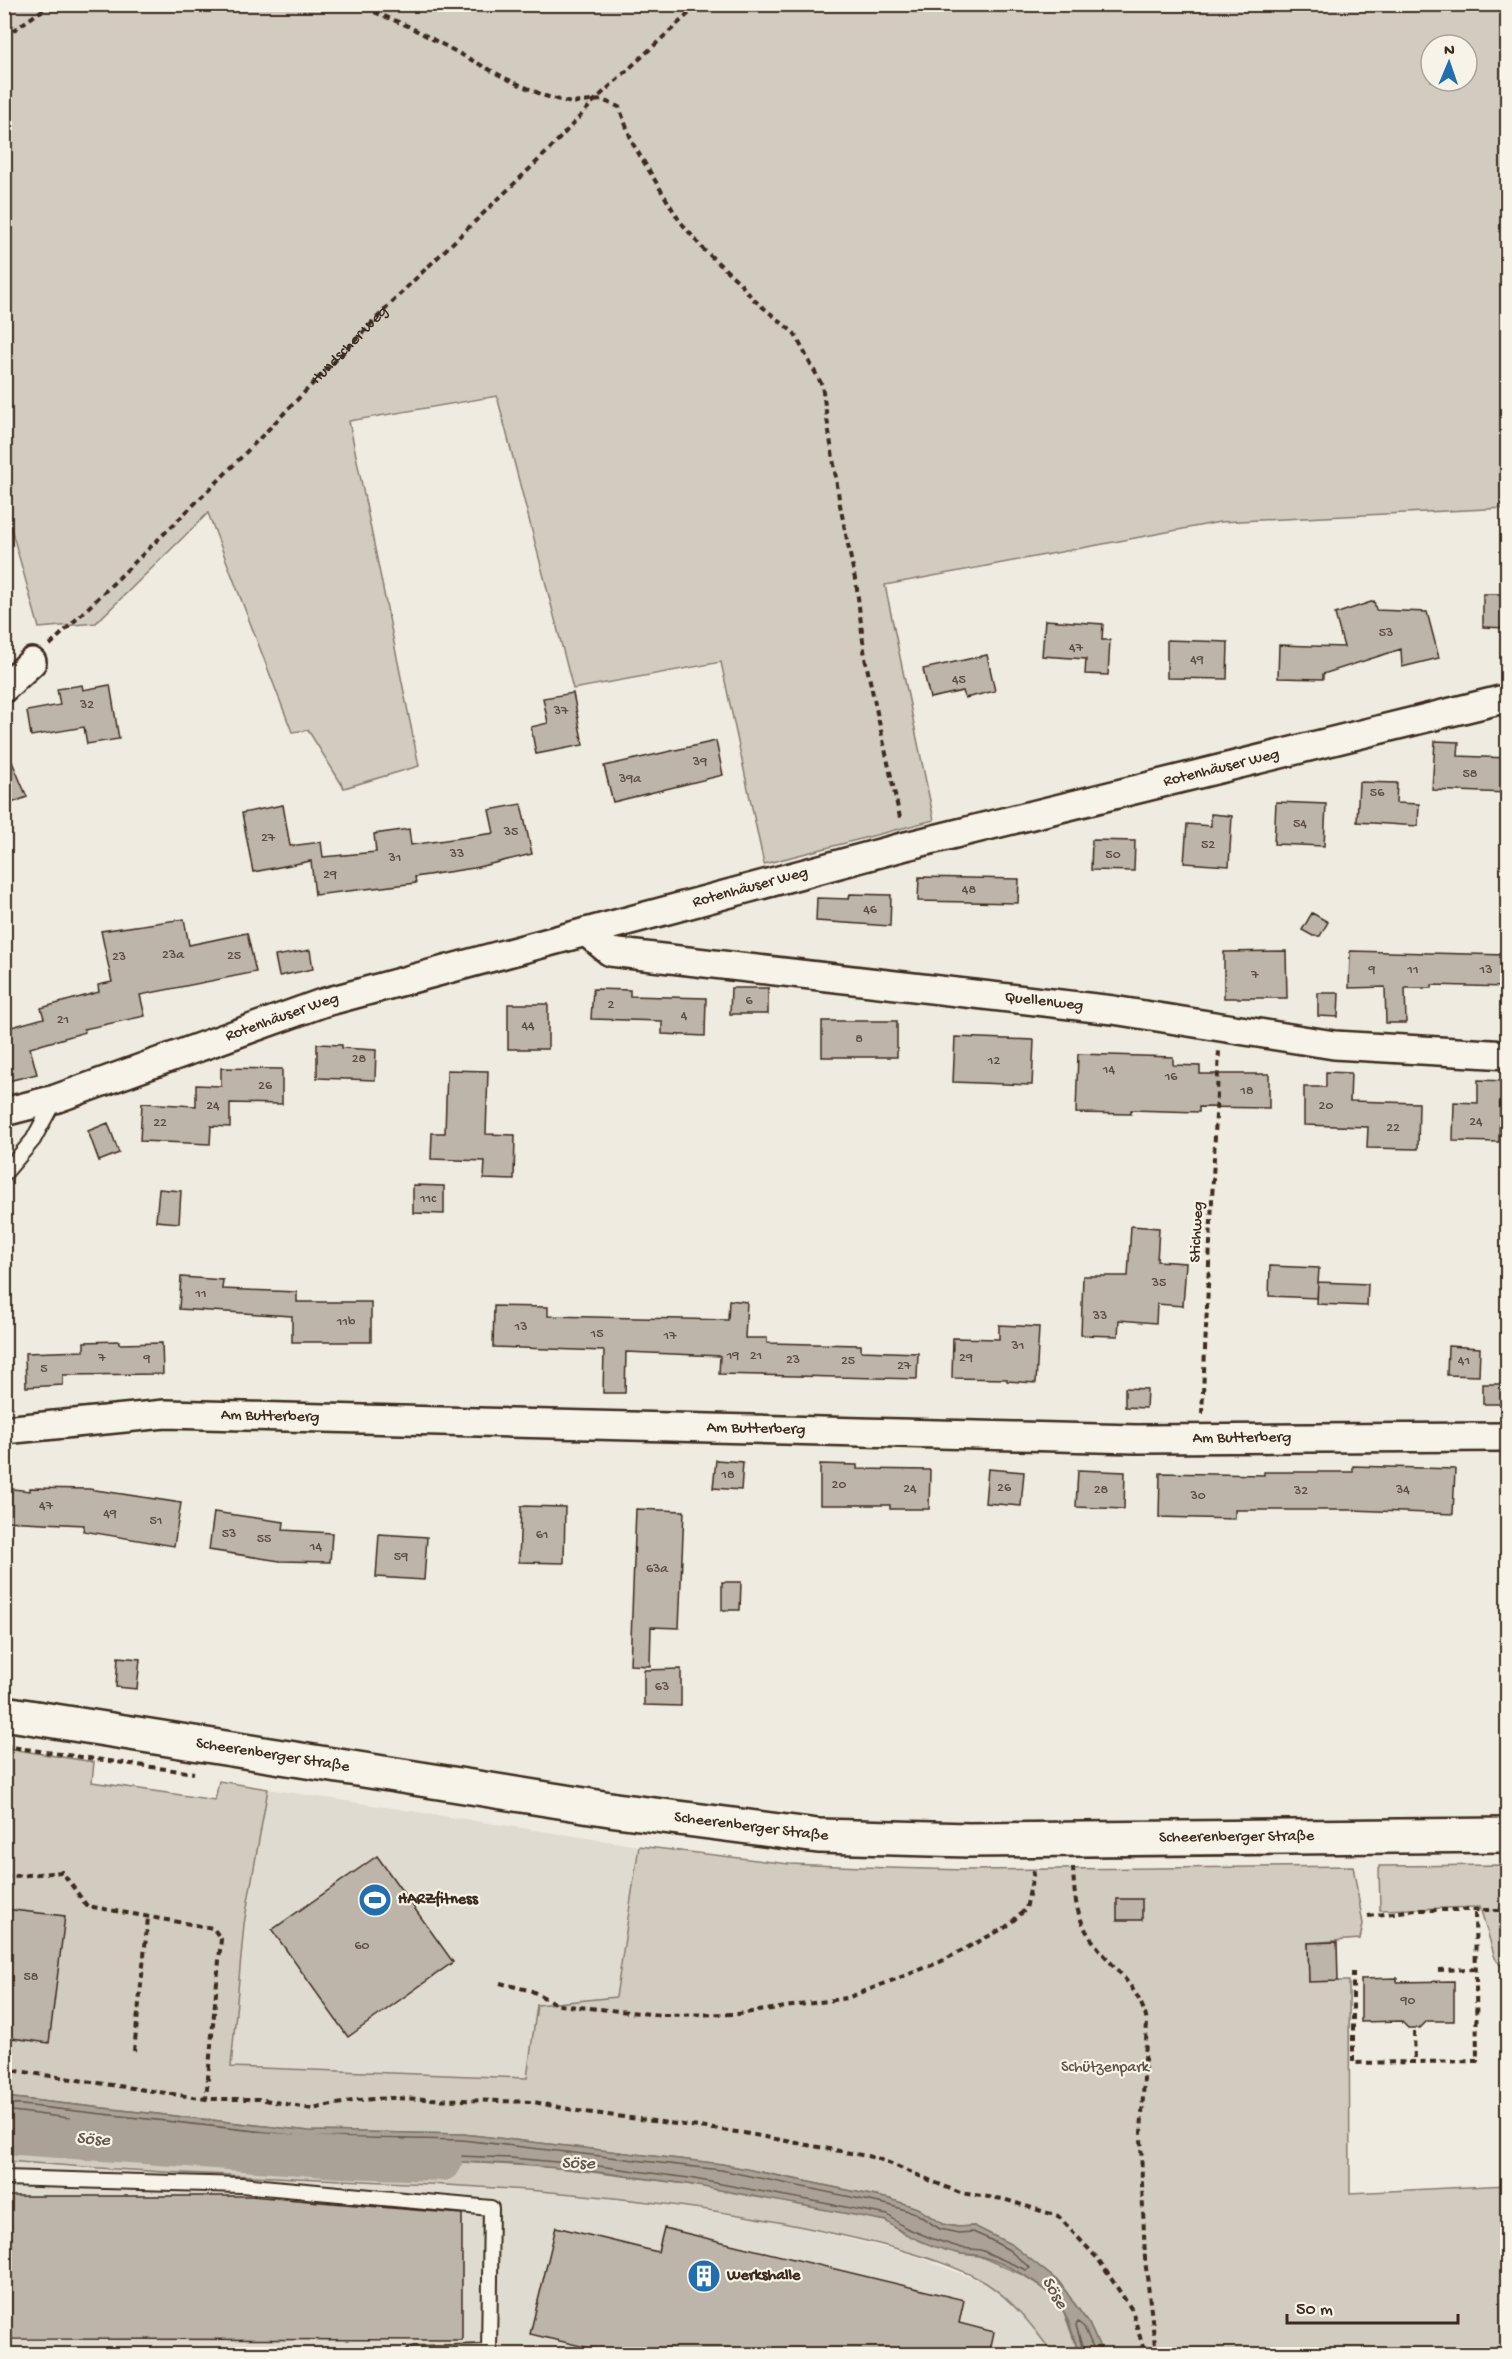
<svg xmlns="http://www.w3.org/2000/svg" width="1512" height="2359" font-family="'Gochi Hand',sans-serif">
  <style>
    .built { fill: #e0dbd0 }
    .green { fill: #d1cbc0; stroke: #867a6f; stroke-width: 1.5; fill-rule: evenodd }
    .water { fill: #aaa296; stroke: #7e7266; stroke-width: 1.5 }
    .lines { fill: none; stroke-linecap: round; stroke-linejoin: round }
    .shore { stroke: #675a4e; stroke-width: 1.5 }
    .river { stroke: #aaa296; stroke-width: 40 }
    .building { fill: #bdb5aa; stroke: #3b2a1e; stroke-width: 1.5 }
    .service-casing { stroke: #3b2a1e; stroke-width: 18 }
    .minor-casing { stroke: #3b2a1e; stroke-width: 32 }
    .primary-casing { stroke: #3b2a1e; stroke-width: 38 }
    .path { stroke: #3b2a1e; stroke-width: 4; stroke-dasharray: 6 4.5; stroke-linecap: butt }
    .service { stroke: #f7f3e8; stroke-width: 14 }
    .minor { stroke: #f7f3e8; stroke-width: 27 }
    .primary { stroke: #f7f3e8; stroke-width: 33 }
    .labels { text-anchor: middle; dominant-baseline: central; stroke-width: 4.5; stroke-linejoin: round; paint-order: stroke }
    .number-label { font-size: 14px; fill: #5c4d41 }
    .street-label { font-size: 16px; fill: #3b2a1e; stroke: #f7f3e8 }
    .poi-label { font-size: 16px; font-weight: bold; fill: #3b2a1e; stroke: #f7f3e8; text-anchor: start }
    .park-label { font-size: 16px; fill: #605246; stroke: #f7f3e8 }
    .water-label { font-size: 18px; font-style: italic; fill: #625448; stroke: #f7f3e8 }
  </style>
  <rect width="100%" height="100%" fill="#efebe0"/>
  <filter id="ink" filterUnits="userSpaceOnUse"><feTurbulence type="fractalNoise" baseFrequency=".0167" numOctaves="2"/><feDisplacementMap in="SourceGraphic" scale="12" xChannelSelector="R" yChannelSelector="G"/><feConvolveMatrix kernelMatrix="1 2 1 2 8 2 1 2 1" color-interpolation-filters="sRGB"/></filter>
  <g filter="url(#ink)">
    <path class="built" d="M 268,1789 L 639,1846 L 616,1998 L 537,2005 L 527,2078 L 230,2067 L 244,1924 Z
      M 4,2161 L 164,2172 L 473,2185 L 643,2201 L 788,2224 L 911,2254 L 985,2283 L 1009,2301 L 1032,2325 L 1053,2354 L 5,2354 Z"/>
    <path class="green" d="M 4,5 L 1507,5 L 1507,508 L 1220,522 L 885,585 L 934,820 L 764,864 L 721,662 L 573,689 L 497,396 L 349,421 L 419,766 L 344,788 L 308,730 L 292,732 L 208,513 L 96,623 L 39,628 L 5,507 ZM 1431,45 L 1467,45 L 1467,81 L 1431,81 Z
      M 4,1748 L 94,1762 L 92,1782 L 215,1800 L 219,1781 L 268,1789 L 244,1924 L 231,2067 L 527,2078 L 537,2005 L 616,1997 L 639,1846 L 789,1864 L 888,1868 L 967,1870 L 1353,1866 L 1363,1924 L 1360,1939 L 1308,1943 L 1309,1981 L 1349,1981 L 1350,2193 L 1507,2185 L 1507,2354 L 1103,2354 L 1089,2324 L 1059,2282 L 1012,2245 L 974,2226 L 958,2227 L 942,2224 L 917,2208 L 890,2199 L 722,2164 L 463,2134 L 309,2131 L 5,2097 Z
      M 1507,1865 L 1507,1974 L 1495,1958 L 1480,1907 L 1380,1910 L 1379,1866 Z
      M 4,2133 L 129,2144 L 552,2167 L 687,2184 L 842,2210 L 886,2221 L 901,2232 L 932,2245 L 961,2254 L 979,2256 L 1025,2276 L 1045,2289 L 1062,2307 L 1079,2354 L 1053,2354 C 1034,2328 1014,2301 986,2283 C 941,2256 860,2239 808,2228 C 596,2183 379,2183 163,2172 C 110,2169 57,2165 5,2161 Z"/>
    <path class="water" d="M 4,2097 L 309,2131 L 463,2134 L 722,2164 L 890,2199 L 917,2208 L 942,2224 L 958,2227 L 974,2226 L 1012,2245 L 1059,2282 L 1089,2324 L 1103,2354 L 1079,2354 C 1074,2339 1070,2320 1061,2307 C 1046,2284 1006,2263 980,2256 C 974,2254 968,2255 962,2254 C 935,2249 907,2237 886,2221 L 687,2184 L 590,2171 L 511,2164 L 355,2158 L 129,2144 L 5,2133 Z"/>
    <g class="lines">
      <path class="shore" d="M 4,2103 L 309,2137 L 462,2140 L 721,2170 L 889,2205 L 915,2213 L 940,2229 L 958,2233 L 973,2232 L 989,2239 L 1009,2250 L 1030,2268 L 1026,2270 L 981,2250 L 962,2248 L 933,2239 L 904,2227 L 888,2215 L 689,2178 L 591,2165 L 511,2158 L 355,2152 L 130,2138 L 81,2132 L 4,2128
        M 4,2110 L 69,2118 L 72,2121 L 68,2124 L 4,2120
        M 1084,2354 L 1076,2325 L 1078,2322 L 1084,2327 L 1096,2354"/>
      <path class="river" d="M 4,2134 L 341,2158 L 442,2161"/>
    </g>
    <path class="building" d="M 1483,594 L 1508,594 L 1508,628 L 1483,627 Z
      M 1374,601 L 1376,610 L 1427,612 L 1439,658 L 1402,667 L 1401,649 L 1323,674 L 1323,679 L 1278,678 L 1279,645 L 1344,647 L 1335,614 Z
      M 1045,620 L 1103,624 L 1102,640 L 1110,640 L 1108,675 L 1085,674 L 1086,659 L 1042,656 Z
      M 1167,640 L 1228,642 L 1227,679 L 1167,678 Z
      M 987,655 L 995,691 L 965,698 L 963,691 L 930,698 L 923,669 Z
      M 82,685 L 83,690 L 110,685 L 119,739 L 87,744 L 84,727 L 31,736 L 27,711 L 60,705 L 57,689 Z
      M 573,693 L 583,745 L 536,754 L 531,727 L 548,723 L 543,698 Z
      M 716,741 L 723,775 L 613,802 L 604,766 Z
      M 1435,741 L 1459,742 L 1458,756 L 1508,758 L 1508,793 L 1432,790 Z
      M 4,743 L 27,797 L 4,806 Z
      M 1359,782 L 1397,783 L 1396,803 L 1419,804 L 1418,826 L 1357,822 Z
      M 1276,802 L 1326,804 L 1324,846 L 1274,844 Z
      M 521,804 L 532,854 L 474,868 L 415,877 L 416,883 L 315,895 L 311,861 L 253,872 L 242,813 L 283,805 L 290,846 L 321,842 L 323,857 L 376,852 L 374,834 L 409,829 L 411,845 L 494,833 L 489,810 Z
      M 1211,814 L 1232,816 L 1229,866 L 1184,863 L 1187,824 L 1211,826 Z
      M 1092,840 L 1135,841 L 1134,871 L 1091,870 Z
      M 919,877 L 1019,879 L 1018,903 L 918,901 Z
      M 850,894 L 891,895 L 890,926 L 816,921 L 817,898 L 849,899 Z
      M 1312,913 L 1328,922 L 1320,936 L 1313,936 L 1302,930 Z
      M 184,919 L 189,945 L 247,933 L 256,972 L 140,995 L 145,1016 L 84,1029 L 85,1032 L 30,1048 L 37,1074 L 8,1081 L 4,1068 L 4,1029 L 44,1018 L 41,1008 L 99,992 L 98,985 L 112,982 L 101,931 Z
      M 310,950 L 313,969 L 279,976 L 275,956 Z
      M 1286,951 L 1287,998 L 1224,998 L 1224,952 Z
      M 1350,951 L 1507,955 L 1506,987 L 1432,985 L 1432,988 L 1405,988 L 1406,1023 L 1386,1023 L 1385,987 L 1349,988 Z
      M 731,988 L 768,988 L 768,1014 L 730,1014 Z
      M 593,989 L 630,990 L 630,996 L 706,998 L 705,1036 L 662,1034 L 662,1021 L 591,1019 Z
      M 1318,993 L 1339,993 L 1338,1017 L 1318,1016 Z
      M 508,1004 L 548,1004 L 548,1049 L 508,1049 Z
      M 822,1021 L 897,1021 L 897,1057 L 822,1057 Z
      M 955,1037 L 1034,1040 L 1032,1085 L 953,1082 Z
      M 317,1044 L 342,1045 L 342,1048 L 376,1050 L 375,1080 L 317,1078 Z
      M 1078,1054 L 1173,1057 L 1173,1065 L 1200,1066 L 1200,1074 L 1269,1074 L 1269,1108 L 1199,1107 L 1199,1112 L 1131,1110 L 1131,1114 L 1076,1113 Z
      M 221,1068 L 282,1069 L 282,1104 L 230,1103 L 230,1127 L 211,1126 L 210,1144 L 140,1141 L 142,1103 L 196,1106 L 196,1085 L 221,1086 Z
      M 447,1070 L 488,1071 L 486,1134 L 515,1135 L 514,1180 L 484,1179 L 485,1161 L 431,1159 L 432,1133 L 445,1133 Z
      M 1326,1072 L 1351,1073 L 1350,1101 L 1419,1103 L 1418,1149 L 1367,1148 L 1368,1127 L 1304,1125 L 1304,1087 L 1326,1087 Z
      M 1478,1080 L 1505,1081 L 1504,1103 L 1500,1103 L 1499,1142 L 1453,1141 L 1454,1102 L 1478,1103 Z
      M 108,1123 L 119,1153 L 99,1161 L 88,1131 Z
      M 413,1185 L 444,1186 L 444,1214 L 413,1213 Z
      M 159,1189 L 181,1191 L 179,1223 L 156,1221 Z
      M 1131,1226 L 1159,1228 L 1157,1261 L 1186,1263 L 1183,1306 L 1157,1304 L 1156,1323 L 1119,1320 L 1118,1336 L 1081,1335 L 1083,1276 L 1128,1276 Z
      M 1270,1266 L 1319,1268 L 1317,1298 L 1269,1296 Z
      M 181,1277 L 223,1280 L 222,1289 L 297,1292 L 297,1302 L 371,1302 L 371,1342 L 292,1342 L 292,1316 L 179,1309 Z
      M 1318,1282 L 1368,1284 L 1367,1306 L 1317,1304 Z
      M 729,1300 L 747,1302 L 745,1338 L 767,1338 L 767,1343 L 861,1345 L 861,1351 L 918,1353 L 917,1379 L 719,1374 L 720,1356 L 626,1352 L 625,1393 L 603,1393 L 604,1351 L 493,1347 L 494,1306 L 548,1307 L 548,1316 L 728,1320 Z
      M 999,1325 L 1039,1327 L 1036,1383 L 1007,1381 L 1007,1379 L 952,1378 L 953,1338 L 999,1339 Z
      M 119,1341 L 119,1344 L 162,1343 L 163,1374 L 63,1375 L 63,1385 L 26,1387 L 25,1353 L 84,1351 L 84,1342 Z
      M 1448,1346 L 1480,1348 L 1479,1376 L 1447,1375 Z
      M 1483,1384 L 1503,1384 L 1503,1404 L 1483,1404 Z
      M 1125,1388 L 1147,1389 L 1146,1408 L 1125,1407 Z
      M 716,1460 L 743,1462 L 741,1490 L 713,1488 Z
      M 820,1464 L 857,1465 L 857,1469 L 930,1470 L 929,1509 L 890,1509 L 890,1505 L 820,1505 Z
      M 1353,1466 L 1455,1469 L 1453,1514 L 1352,1510 L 1235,1510 L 1235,1519 L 1159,1517 L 1160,1473 L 1264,1475 L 1264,1472 L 1353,1472 Z
      M 988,1469 L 1024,1472 L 1021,1506 L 985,1503 Z
      M 1078,1470 L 1125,1472 L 1124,1509 L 1076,1507 Z
      M 4,1488 L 30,1491 L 30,1488 L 89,1489 L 181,1503 L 174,1546 L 83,1531 L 84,1525 L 4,1521 Z
      M 521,1506 L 565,1507 L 564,1563 L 519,1562 Z
      M 636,1509 L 684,1511 L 679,1628 L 651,1627 L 650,1666 L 630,1665 Z
      M 214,1512 L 284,1522 L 283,1530 L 332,1533 L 330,1562 L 280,1561 L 209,1550 Z
      M 379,1534 L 427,1537 L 424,1580 L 376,1577 Z
      M 722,1582 L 741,1582 L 740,1610 L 722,1610 Z
      M 118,1657 L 140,1659 L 137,1689 L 116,1687 Z
      M 681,1669 L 681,1706 L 644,1705 L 644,1670 Z
      M 377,1856 L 453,1962 L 348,2037 L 272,1930 Z
      M 1117,1899 L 1142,1899 L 1142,1920 L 1117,1920 Z
      M 4,1909 L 65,1916 L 49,2043 L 4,2037 Z
      M 1337,1942 L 1338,1981 L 1309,1982 L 1308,1943 Z
      M 1397,1978 L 1397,1982 L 1454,1981 L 1454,2021 L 1427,2021 L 1420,2028 L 1408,2028 L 1401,2021 L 1361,2022 L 1361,1979 Z
      M 7,2196 L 250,2196 L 462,2214 L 462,2340 L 7,2339 Z
      M 556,2227 L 658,2252 L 664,2228 L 964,2300 L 959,2323 L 994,2332 L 989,2355 L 619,2355 L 530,2334 Z"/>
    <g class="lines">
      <g class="service-casing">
        <path id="service" d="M 4,1174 L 33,1140 L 54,1101
          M 4,2178 L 241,2185 L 491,2208 L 489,2352 L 414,2354"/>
      </g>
      <g class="minor-casing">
        <g id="minor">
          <path d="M 4,688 L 32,662"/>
          <path id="s2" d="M 586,932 L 610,952 L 1113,1010 L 1334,1045 L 1508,1055"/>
          <path id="s3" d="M 4,1112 L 55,1099 L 322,1003 L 906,846 L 1508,698"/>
          <path id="s4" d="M 4,1430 L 165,1414 L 1136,1439 L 1508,1437"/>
        </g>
      </g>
      <g class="primary-casing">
        <g id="primary">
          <path id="s5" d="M 4,1713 L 616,1810 L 818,1836 L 969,1840 L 1508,1835"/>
        </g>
      </g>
      <g class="path">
        <path d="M 355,4 L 408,26 L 507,79 L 545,96 L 571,103 L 602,100 L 619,107 L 633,144 L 679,220 L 703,249 L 739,282 L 753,299 L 794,333 L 822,385 L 840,505 L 857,589 L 865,658 L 901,822"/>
        <path d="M 4,37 L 51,4"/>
        <path id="s1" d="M 50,645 L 219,480 L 408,286 L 548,151 L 595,100 L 699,4"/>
        <path d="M 1202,1414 L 1219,1050"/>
        <path d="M 4,1746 L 194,1773"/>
        <path d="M 1073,1867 C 1074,1891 1075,1913 1088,1934 C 1107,1964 1140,1985 1147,2022 L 1141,2134 L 1142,2184 L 1145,2259 L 1156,2354"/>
        <path d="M 4,1877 L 62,1872 L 87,1906 L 213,1928 L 221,1939 L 206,2099"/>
        <path d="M 1368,1916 L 1416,1910 L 1508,1910"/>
        <path d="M 1438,1970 L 1475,1969"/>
        <path d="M 1353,1972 L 1353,2063 L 1477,2061 L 1475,1911"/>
        <path d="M 500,1983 L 532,1991 L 558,2005 L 661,2015 L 738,2014 L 847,1998 L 940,1962 L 1006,1927 L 1026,1909 L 1035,1866"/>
        <path d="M 1414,2031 L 1415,2062"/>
        <path d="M 134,2051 L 148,1918"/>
        <path d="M 4,2069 L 206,2099 L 260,2099 L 312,2109 L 357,2100 L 391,2098 L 534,2102 L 578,2111 L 744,2133 L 877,2158 L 960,2193 L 1003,2199 L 1058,2216 L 1098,2259 L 1132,2310 L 1145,2354"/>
      </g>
      <use href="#service" class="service"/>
      <use href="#minor" class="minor"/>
      <use href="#primary" class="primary"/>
    </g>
  </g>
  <defs>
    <g id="stadium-disc" transform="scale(1.725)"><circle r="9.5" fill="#1f6fb2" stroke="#f7f3e8"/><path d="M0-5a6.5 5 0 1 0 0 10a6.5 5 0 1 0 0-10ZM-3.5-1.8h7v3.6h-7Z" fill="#fff"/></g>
    <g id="building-disc" transform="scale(1.725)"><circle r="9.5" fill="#1f6fb2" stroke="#f7f3e8"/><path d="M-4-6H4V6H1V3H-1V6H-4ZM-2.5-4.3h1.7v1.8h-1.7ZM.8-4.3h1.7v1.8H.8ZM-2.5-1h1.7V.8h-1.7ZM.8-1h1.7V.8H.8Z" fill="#fff"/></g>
  </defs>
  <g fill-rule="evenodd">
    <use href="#stadium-disc" x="375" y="1900"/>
    <use href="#building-disc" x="704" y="2276"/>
  </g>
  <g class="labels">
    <g class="number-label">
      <text x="1386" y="633">53</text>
      <text x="1076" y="648">47</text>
      <text x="1197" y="660">49</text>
      <text x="959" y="680">45</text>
      <text x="87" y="705">32</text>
      <text x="561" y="711">37</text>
      <text x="700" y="762">39</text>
      <text x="1470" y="774">58</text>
      <text x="630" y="779">39a</text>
      <text x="1377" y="793">56</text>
      <text x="1300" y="824">54</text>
      <text x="511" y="832">35</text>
      <text x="268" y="838">27</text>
      <text x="1208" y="845">52</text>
      <text x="457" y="854">33</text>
      <text x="1113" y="855">50</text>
      <text x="395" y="858">31</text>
      <text x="330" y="875">29</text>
      <text x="969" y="890">48</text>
      <text x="870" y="910">46</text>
      <text x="173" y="955">23a</text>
      <text x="234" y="956">25</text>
      <text x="119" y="957">23</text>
      <text x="1372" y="970">9</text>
      <text x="1413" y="970">11</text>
      <text x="1486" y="970">13</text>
      <text x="1255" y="975">7</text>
      <text x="749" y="1001">6</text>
      <text x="611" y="1005">2</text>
      <text x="684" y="1016">4</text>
      <text x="63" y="1020">21</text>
      <text x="528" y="1026">44</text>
      <text x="859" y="1039">8</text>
      <text x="359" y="1059">28</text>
      <text x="994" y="1061">12</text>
      <text x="1109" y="1070">14</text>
      <text x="1171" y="1077">16</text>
      <text x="265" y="1086">26</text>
      <text x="1247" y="1091">18</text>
      <text x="213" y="1106">24</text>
      <text x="1326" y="1106">20</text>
      <text x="1476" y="1122">24</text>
      <text x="160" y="1123">22</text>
      <text x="1393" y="1128">22</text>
      <text x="428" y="1199">11c</text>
      <text x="1159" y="1283">35</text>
      <text x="201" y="1294">11</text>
      <text x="1100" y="1316">33</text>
      <text x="346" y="1322">11b</text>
      <text x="521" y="1327">13</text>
      <text x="597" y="1334">15</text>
      <text x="670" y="1336">17</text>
      <text x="1018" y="1346">31</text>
      <text x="733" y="1356">19</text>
      <text x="756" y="1356">21</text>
      <text x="102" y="1358">7</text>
      <text x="966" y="1358">29</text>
      <text x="147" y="1359">9</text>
      <text x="793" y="1360">23</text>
      <text x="848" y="1361">25</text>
      <text x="1464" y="1361">41</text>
      <text x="904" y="1366">27</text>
      <text x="44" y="1369">5</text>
      <text x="728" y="1475">18</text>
      <text x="839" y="1485">20</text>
      <text x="1004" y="1488">26</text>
      <text x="910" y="1489">24</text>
      <text x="1101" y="1490">28</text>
      <text x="1403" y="1490">34</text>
      <text x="1301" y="1491">32</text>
      <text x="1198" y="1496">30</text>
      <text x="46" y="1506">47</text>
      <text x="110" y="1514">49</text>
      <text x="156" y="1521">51</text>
      <text x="229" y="1534">53</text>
      <text x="542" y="1535">61</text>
      <text x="264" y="1539">55</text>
      <text x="316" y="1547">14</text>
      <text x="401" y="1557">59</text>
      <text x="657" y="1569">63a</text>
      <text x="662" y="1687">63</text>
      <text x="362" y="1946">60</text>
      <text x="31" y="1977">58</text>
      <text x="1408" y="2001">90</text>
    </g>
    <g class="street-label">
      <text stroke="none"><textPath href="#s1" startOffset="424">Hundscher Weg</textPath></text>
      <text stroke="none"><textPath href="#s3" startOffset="1266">Rotenhäuser Weg</textPath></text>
      <text stroke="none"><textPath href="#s3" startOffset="780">Rotenhäuser Weg</textPath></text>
      <text stroke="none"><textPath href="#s2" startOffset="468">Quellenweg</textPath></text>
      <text stroke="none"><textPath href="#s3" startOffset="294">Rotenhäuser Weg</textPath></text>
      <text transform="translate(1198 1232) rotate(-87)">Stichweg</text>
      <text stroke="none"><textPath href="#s4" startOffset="267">Am Butterberg</textPath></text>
      <text stroke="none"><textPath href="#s4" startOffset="753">Am Butterberg</textPath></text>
      <text stroke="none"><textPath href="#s4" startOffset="1239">Am Butterberg</textPath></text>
      <text stroke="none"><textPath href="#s5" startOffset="272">Scheerenberger Straße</textPath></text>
      <text stroke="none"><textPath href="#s5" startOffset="756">Scheerenberger Straße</textPath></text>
      <text stroke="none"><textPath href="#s5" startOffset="1242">Scheerenberger Straße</textPath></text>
    </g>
    <g class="poi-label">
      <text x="398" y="1900">HARZfitness</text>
      <text x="727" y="2276">Werkshalle</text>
    </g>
    <g class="park-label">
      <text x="1105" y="2068">Schützenpark</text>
    </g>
    <g class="water-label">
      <text transform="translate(93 2140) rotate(4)">Söse</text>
      <text transform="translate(578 2164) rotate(1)">Söse</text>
      <text transform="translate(1054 2293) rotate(60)">Söse</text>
    </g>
  </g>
  <rect width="1512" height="2359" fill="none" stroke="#f7f3e8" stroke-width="24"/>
  <rect x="12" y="12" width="1488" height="2335" fill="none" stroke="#3b2a1e" stroke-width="2" filter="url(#ink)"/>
  <g transform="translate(1449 63) rotate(2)"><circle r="28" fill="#f7f3e8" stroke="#aca397" stroke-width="1.5"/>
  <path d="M0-4.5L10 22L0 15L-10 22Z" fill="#1f6fb2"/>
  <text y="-9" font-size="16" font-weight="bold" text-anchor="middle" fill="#3b2a1e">N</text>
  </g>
  <path d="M1287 2314v9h171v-9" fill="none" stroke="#3b2a1e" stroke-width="3"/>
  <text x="1296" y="2314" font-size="18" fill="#3b2a1e" stroke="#f7f3e8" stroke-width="4.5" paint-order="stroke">50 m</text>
</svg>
